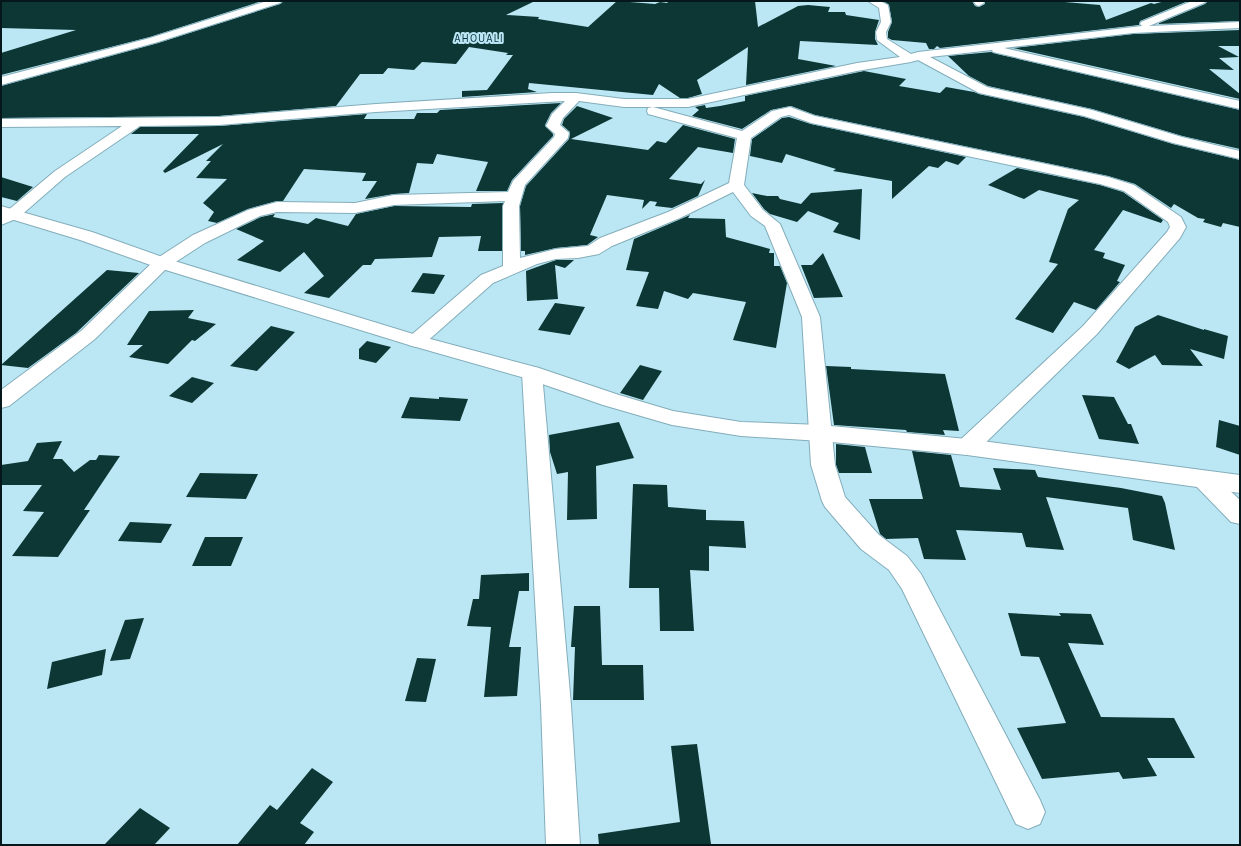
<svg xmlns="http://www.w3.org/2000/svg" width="1241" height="846" font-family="Karla,sans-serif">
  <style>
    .building { fill: #0d3735 }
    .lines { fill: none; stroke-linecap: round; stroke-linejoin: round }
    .minor-casing { stroke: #83adba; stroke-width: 2 }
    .tertiary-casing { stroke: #83adba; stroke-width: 2 }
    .secondary-casing { stroke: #83adba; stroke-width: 2 }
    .minor { fill: #fff; fill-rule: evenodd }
    .tertiary { fill: #fff; fill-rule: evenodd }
    .secondary { fill: #fff; fill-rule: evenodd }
    .labels { text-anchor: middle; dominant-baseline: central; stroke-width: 4; stroke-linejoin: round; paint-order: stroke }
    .far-quarter-label { font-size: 11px; letter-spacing: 1px; fill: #0a3540; stroke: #bbe7f4 }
  </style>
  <rect width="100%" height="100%" fill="#bbe7f4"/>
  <path class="building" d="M 1,1 L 262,1 L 150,37 L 1,75 L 1,53 L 76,30 L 1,28 Z
    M 284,1 L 535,1 L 506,15 L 539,17 L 538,19 L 588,27 L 617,1 L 655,4 L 660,2 L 667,3 L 669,1 L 755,1 L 758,27 L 798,6 L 808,5 L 830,7 L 828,12 L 845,12 L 846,15 L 879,20 L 875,32 L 875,39 L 878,45 L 800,41 L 798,59 L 836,66 L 746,85 L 748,47 L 697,80 L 702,94 L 688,98 L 680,98 L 659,84 L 653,95 L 529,83 L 528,89 L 537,92 L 462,97 L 462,91 L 487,90 L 513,55 L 506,55 L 508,53 L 469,47 L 456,64 L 422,62 L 414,70 L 388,68 L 383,74 L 360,74 L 336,106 L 219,116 L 1,118 L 1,86 L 158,43 L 280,4 Z
    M 883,1 L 972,1 L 975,6 L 979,7 L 985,4 L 985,1 L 1053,1 L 1100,5 L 1106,20 L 1151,3 L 1154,4 L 1165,1 L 1188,1 L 1140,21 L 1139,25 L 940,48 L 937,46 L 934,49 L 929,49 L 926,43 L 892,40 L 888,38 L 888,32 L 892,22 L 889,5 Z
    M 1208,1 L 1240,1 L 1240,21 L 1157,24 L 1205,4 Z
    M 1240,30 L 1240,46 L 1218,46 L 1239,57 L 1219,58 L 1234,70 L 1209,69 L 1240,94 L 1240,99 L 1013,48 L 1133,34 Z
    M 991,52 L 997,54 L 1240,110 L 1240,149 L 1182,136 L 1092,109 L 988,86 L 969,76 L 948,56 Z
    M 864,71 L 906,79 L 899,86 L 940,93 L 946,87 L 974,92 L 979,94 L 1084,117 L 1173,144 L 1240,160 L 1240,227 L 1223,223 L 1221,227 L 1203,222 L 1205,219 L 1198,218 L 1174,204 L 1171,208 L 1135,184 L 1108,176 L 815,115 L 791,106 L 771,110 L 742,129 L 692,116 L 699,110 L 695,107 L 705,105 L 706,108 L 720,106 L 745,101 L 745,96 Z
    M 561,103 L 551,113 L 545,125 L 553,134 L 553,136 L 512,180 L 507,191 L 476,191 L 488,162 L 437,154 L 433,164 L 417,163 L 409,193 L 394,194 L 365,199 L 377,181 L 362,181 L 366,173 L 304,169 L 283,201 L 277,201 L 248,209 L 217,223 L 208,221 L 214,212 L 203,203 L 227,179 L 196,178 L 211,161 L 206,161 L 223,144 L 165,173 L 163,171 L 199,134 L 131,134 L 140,127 L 219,126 L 367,114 L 364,119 L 414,119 L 417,113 L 437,113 L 440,110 Z
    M 577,106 L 613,118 L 571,139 L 648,150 L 657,141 L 666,143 L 683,125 L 735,139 L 733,153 L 698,147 L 669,179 L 701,184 L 705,180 L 698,196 L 670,209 L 672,208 L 655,206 L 657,202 L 650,201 L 642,209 L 644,200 L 607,195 L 590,235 L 598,237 L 587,245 L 556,248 L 525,255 L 525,251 L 521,251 L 520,206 L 526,186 L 569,139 L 570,132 L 562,125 L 564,119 Z
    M 789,117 L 811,124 L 966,157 L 958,165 L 946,161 L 938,168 L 929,166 L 892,199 L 892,181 L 833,171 L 836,169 L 786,154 L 782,163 L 750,156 L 752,139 L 782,118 Z
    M 1017,168 L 1100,185 L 1123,192 L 1163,220 L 1161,223 L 1123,210 L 1094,250 L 1105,253 L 1103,258 L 1125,265 L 1117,281 L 1120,282 L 1096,310 L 1074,302 L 1053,333 L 1015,319 L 1058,264 L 1049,262 L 1068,209 L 1079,200 L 1039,190 L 1024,199 L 988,185 Z
    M 1,177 L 33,187 L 17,201 L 1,197 Z
    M 862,189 L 860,240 L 833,232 L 839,223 L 808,211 L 797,222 L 770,214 L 764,209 L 752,193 L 767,196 L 778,196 L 780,199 L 801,204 L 811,193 Z
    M 503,203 L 502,251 L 478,251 L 481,236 L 439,237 L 432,257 L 375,259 L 371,265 L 363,265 L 329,298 L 304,293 L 324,276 L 304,252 L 280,272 L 237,260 L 264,241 L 236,229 L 261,217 L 275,214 L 273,217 L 308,224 L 316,218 L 348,226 L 356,214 L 394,206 L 471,207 L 472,204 Z
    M 690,215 L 688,218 L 725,219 L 726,237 L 770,249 L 769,253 L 774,253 L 774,266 L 780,266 L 787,283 L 776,348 L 733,340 L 746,302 L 693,293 L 688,299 L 664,291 L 658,309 L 636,306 L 649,272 L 626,270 L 634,239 Z
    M 823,253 L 843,297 L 814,298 L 801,265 L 812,265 Z
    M 556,260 L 574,260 L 565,268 L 555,265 L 558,299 L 527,301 L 526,271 Z
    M 107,270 L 139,273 L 76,333 L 28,368 L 1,365 Z
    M 423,273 L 445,275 L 434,294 L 411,292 Z
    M 555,303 L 585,307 L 570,335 L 538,330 Z
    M 194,310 L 188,318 L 216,324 L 195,341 L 192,340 L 168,364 L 129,357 L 143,345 L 127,345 L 149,311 Z
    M 1158,315 L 1204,330 L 1204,329 L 1228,336 L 1224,359 L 1190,349 L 1203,366 L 1162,365 L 1155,355 L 1129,369 L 1116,362 L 1135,327 Z
    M 271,326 L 295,332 L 257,371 L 230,366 Z
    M 367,341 L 391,347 L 376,363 L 359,359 L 359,349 Z
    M 640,365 L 662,371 L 643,400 L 620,393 Z
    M 826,366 L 851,367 L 851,369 L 945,374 L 959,431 L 943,430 L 945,435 L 907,432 L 906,430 L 834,425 Z
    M 192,377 L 214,383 L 192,403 L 169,396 Z
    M 1082,395 L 1114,397 L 1128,424 L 1131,424 L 1139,444 L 1099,439 Z
    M 410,397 L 439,399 L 439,397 L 468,399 L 460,421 L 401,418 Z
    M 1219,420 L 1240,426 L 1240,455 L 1216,447 Z
    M 619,422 L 634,458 L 596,466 L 597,519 L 567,520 L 568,472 L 557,474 L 550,452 L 549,435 Z
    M 62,441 L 53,459 L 62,459 L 74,472 L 90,460 L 96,460 L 99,455 L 120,456 L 84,510 L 90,510 L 58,557 L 12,556 L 44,512 L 23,511 L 42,485 L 1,485 L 1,465 L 28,461 L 37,443 Z
    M 836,444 L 865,447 L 872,473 L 839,473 L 836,465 Z
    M 912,451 L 951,455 L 960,487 L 1001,490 L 993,468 L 1035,470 L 1038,477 L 1121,488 L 1162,496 L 1165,503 L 1175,550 L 1133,540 L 1128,508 L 1046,497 L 1064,550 L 1026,547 L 1022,533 L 956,530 L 966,560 L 924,559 L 918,538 L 886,539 L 880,534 L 869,499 L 923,499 Z
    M 200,473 L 258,474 L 246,499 L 186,497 Z
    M 633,484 L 667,485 L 668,507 L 706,510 L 706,520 L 744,521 L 746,548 L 709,546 L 709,571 L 690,570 L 694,631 L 660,631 L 659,588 L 629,588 Z
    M 130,522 L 172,524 L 161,543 L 118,541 Z
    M 205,537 L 243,537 L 231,566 L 192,566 Z
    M 529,573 L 529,591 L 519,591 L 509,647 L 521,647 L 517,696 L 484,697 L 491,627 L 467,626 L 473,599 L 479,599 L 481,575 Z
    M 574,606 L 600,606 L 602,665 L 643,665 L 644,700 L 573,700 L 575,647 L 571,647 Z
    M 1008,613 L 1061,616 L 1059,613 L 1091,614 L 1104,645 L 1068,643 L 1101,717 L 1174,718 L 1195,758 L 1147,758 L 1157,776 L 1123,779 L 1119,772 L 1042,779 L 1017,728 L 1066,723 L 1039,657 L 1021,656 Z
    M 144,618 L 130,659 L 110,661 L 125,620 Z
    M 106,649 L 102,675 L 47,689 L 52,662 Z
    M 417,658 L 436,659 L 426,702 L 405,701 Z
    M 697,744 L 711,844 L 599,845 L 598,834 L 680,822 L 671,746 Z
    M 312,768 L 333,782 L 300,823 L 314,832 L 304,845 L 237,845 L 270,805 L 277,810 Z
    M 140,808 L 170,828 L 154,845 L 104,845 Z"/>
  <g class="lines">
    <g class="minor-casing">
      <path id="minor" d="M 868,1 L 880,1 L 888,5 L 891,22 L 886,32 L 887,39 L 911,54 L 918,52 L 1142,26 L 1140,24 L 1141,22 L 1192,1 L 1206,1 L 1204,3 L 1149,26 L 1240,22 L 1240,28 L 1133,33 L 1004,48 L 1240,101 L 1240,109 L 997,53 L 993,52 L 992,50 L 930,57 L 987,87 L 1092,110 L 1182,137 L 1240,151 L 1240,159 L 1173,143 L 1084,116 L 979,93 L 918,60 L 911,62 L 857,71 L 688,107 L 624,107 L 579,101 L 563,118 L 560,125 L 569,133 L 568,138 L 525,185 L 519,206 L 520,258 L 556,249 L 588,246 L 600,238 L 668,212 L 729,183 L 737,138 L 648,114 L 647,111 L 648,108 L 653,107 L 742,131 L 772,111 L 790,107 L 815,116 L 1108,177 L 1134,185 L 1181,217 L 1186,227 L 1180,238 L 1097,334 L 975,453 L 967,455 L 959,453 L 956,447 L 959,441 L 1083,326 L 1167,232 L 1170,227 L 1168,222 L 1124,191 L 1100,184 L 811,123 L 789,115 L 781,117 L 751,138 L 744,185 L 763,210 L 780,224 L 820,317 L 835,465 L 845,497 L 879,535 L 907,556 L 921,574 L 1040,800 L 1045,812 L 1040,824 L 1028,829 L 1016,824 L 902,589 L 889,570 L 861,549 L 825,507 L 822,501 L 811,465 L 802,317 L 765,226 L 751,216 L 733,192 L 680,218 L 612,246 L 599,254 L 578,258 L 556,259 L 537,264 L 493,283 L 423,345 L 416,347 L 409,345 L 406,341 L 409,337 L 481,275 L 503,266 L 503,206 L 505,201 L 394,205 L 355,213 L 277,212 L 260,216 L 205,243 L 168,267 L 95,339 L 9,406 L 1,408 L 1,390 L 81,331 L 156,259 L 193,235 L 248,210 L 277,202 L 355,203 L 394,195 L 508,192 L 513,181 L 554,137 L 555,134 L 546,126 L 552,114 L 565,101 L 376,112 L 219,125 L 140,126 L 65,177 L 18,218 L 1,225 L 1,214 L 6,212 L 55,171 L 122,126 L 1,127 L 1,119 L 219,117 L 376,104 L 552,93 L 576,93 L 624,99 L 688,99 L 857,63 L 900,57 L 877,40 L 876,32 L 881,22 L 879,8 Z
        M 973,1 L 983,1 L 984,3 L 979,6 L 976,5 Z
        M 532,367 L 539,368 L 542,373 L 571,705 L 580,845 L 546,845 L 541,705 L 522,373 L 525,368 Z
        M 1203,471 L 1211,473 L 1240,500 L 1240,524 L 1231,522 L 1195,485 L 1191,479 L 1195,473 Z"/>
    </g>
    <g class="tertiary-casing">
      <path id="tertiary" d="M 267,1 L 282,1 L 280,3 L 158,42 L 1,85 L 1,77 L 150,38 Z"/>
    </g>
    <g class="secondary-casing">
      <path id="secondary" d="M 1,206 L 92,232 L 168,259 L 423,337 L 539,368 L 619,395 L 673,411 L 741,422 L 821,425 L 967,439 L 1240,475 L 1240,493 L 967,455 L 821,441 L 741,436 L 672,425 L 603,405 L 525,378 L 409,345 L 156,267 L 80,240 L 1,216 Z"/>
    </g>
    <use href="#minor" class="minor"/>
    <use href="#tertiary" class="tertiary"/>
    <use href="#secondary" class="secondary"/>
  </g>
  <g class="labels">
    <g class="far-quarter-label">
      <text x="479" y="38">AHOUALI</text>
    </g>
  </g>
  <rect width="1241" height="846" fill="none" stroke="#06171b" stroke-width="4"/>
</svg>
